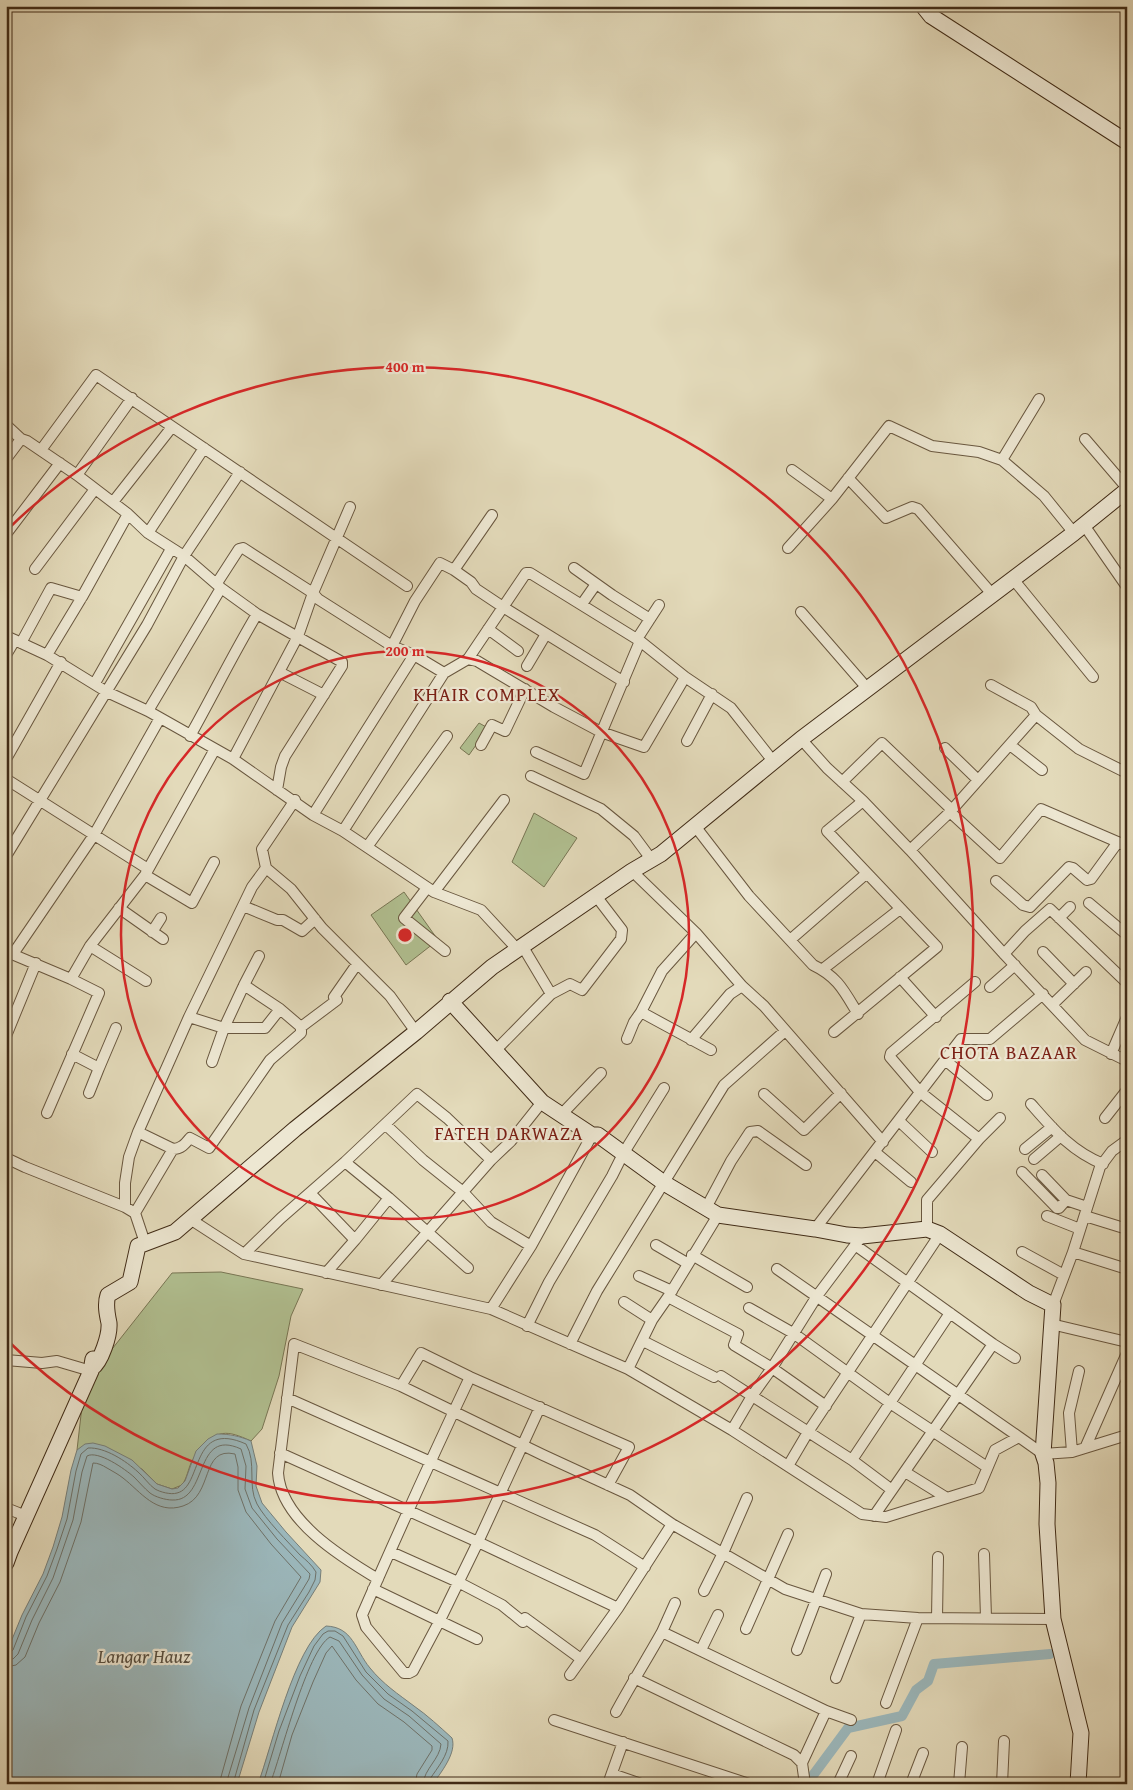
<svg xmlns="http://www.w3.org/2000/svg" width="1133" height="1790" font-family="'Gentium Book Plus',serif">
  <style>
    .green { fill: #b1c091; stroke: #787654 }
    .water { fill: #9bb7bb; stroke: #777f79 }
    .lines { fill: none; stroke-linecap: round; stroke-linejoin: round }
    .shore { stroke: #6e7168; stroke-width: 1 }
    .canal { stroke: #9bb7bb; stroke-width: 10 }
    .street-casing { stroke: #69573f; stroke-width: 12 }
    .secondary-casing { stroke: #402b16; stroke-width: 17 }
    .street { stroke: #ede7d2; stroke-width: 10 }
    .secondary { stroke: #ede7d2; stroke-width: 15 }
    .ring { fill: none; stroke: #d62828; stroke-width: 2.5 }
    .labels { text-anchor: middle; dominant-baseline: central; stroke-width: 4.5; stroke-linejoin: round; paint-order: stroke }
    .neighbourhood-label { font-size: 19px; letter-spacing: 1px; fill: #7a1f14; stroke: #ede7d2 }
    .water-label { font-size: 19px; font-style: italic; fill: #574e3f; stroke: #ede7d2 }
    .centre { fill: #d62828; stroke: #ede7d2; stroke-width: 2.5 }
    .ring-label { font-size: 15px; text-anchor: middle; font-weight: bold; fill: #d62828; stroke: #ede7d2; stroke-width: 4.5; stroke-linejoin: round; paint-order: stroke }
  </style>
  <rect width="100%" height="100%" fill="#e3daba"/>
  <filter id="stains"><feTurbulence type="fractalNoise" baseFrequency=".004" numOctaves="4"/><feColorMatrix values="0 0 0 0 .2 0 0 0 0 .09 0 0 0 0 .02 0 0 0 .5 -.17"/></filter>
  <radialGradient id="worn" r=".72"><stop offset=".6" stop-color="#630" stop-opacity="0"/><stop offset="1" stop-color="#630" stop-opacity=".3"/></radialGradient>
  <path class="green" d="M 479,723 L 488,728 L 469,755 L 460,748 Z
    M 534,813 L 577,838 L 544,887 L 512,862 Z
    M 404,892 L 438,940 L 406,965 L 371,915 Z
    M 221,1272 L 303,1289 L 291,1316 L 279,1376 L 262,1429 L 251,1441 C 227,1430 217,1429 200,1450 C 197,1454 193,1458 191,1463 C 188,1470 187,1478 182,1485 L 172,1489 L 157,1484 L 142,1469 L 77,1450 L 82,1406 L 105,1358 L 172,1273 Z"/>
  <path class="water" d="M 217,1434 C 230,1434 239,1436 251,1441 L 257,1466 L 256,1486 L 262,1503 L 286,1532 L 321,1570 L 320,1582 L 292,1627 L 259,1712 L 237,1784 L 6,1784 L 6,1654 L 22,1615 L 43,1574 L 53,1547 L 62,1517 L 71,1470 L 77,1450 L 85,1444 L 93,1443 L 105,1446 L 132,1460 L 157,1484 L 172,1489 L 178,1488 L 185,1481 L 196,1451 L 208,1439 Z
    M 326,1626 C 353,1627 355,1650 370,1668 C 383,1684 398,1694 414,1706 C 427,1715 440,1727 452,1738 C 457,1753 441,1772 433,1784 L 258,1784 C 272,1746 294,1647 326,1626 Z"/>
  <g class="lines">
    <path class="shore" d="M 6,1653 L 10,1653 L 13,1650 L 26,1617 L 47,1576 L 57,1549 L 67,1519 L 76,1471 L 81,1454 L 88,1448 C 105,1447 126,1461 138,1472 C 144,1477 149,1485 155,1489 C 160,1492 171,1495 177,1493 C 203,1487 190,1419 246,1444 C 257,1463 247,1485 257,1504 C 265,1519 289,1543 300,1555 C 306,1560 312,1565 316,1572 L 315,1580 L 309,1592 L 288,1625 L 254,1710 L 233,1784
      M 6,1660 L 13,1659 L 18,1654 L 32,1620 L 53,1578 L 73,1520 L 82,1472 L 87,1456 C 98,1450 125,1469 134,1477 C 139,1482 144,1488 150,1493 C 155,1497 166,1500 172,1500 C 209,1502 193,1427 241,1449 L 246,1466 L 245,1489 L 252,1508 L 277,1539 L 310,1574 L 309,1579 L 303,1589 L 282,1623 L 249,1708 L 226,1784
      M 6,1667 L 16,1665 L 25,1657 L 39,1623 L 60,1582 L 81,1522 L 93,1463 C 98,1463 102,1465 107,1468 C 112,1471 118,1474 123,1478 C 141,1492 156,1515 183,1506 C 214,1496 200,1446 235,1454 L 238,1467 L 238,1490 L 246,1512 L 271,1544 L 301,1577 L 275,1621 L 241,1706 L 219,1784
      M 263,1784 L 279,1731 L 300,1676 L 314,1646 L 323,1634 L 328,1631 L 335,1631 L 343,1636 L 366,1672 L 388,1694 L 412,1711 L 448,1741 C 449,1755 437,1768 430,1779 L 429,1784
      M 270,1784 C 281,1756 307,1650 330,1637 L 339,1641 L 362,1675 L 384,1699 L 409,1716 L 441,1744 C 440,1759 424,1769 423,1784
      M 278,1784 L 292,1735 L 313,1682 L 326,1653 L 332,1646 L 356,1680 L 378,1704 L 404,1722 L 432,1746 L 432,1750 L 417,1774 L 415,1784"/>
    <path class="canal" d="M 811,1778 L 848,1728 L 902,1716 L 916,1690 L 928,1681 L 934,1664 L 1050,1654"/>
    <g class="street-casing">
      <path id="street" d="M 6,425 L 21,439 L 27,441 L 77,475 L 128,514 L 148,533 L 184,556 L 221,588 L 257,614 L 342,662 L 342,666 L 285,756 L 281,767 L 277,790
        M 1085,439 L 1127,488
        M 41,450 L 96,375 L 407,586
        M 6,459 L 21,439
        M 1002,460 L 1039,399
        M 792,470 L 832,499
        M 77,475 L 132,398
        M 848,478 L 886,518 L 912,507 L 918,509 L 992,594
        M 113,502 L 172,427
        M 1084,525 L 1127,587
        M 148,533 L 204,448
        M 6,534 L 60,463
        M 788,548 L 832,499 L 889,426 L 932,446 L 979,452 L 1002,460 L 1044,496 L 1074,533
        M 574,568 L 612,595 L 650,619
        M 35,569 L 95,489
        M 454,570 L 492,515
        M 1013,579 L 1093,677
        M 217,583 L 239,549 L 243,548 L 313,593 L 318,599 L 392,646 L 414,655 L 444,673
        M 582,604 L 596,584
        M 801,612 L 867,688
        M 488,629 L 518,651
        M 6,636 L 47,655 L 107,692 L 148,711 L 233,759 L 313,815 L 343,831 L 434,892 L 481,910 L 518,950
        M 637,639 L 659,605
        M 21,643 L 51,588 L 82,597
        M 392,646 L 415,601 L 440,563 L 454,570 L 471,582 L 476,589 L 503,607 L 624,682
        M 6,655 L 15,640
        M 47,655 L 82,597 L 128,514
        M 468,659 L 477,661 L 554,707 L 601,732 L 644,747 L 685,677
        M 527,666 L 546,634
        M 279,672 L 324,695
        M 95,683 L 171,549
        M 991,685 L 1031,707 L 1036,715 L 1079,749 L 1127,773
        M 148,711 L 221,588
        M 190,736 C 213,695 233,654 257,614
        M 801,739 L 827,768 L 863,801 L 910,850 L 1004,954 L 1085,1040 L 1127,1061
        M 687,741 L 712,694
        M 481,745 L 492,725 L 505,731 L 525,689
        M 1010,745 L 1042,770
        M 945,748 L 978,780
        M 536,752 L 584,774 L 640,641
        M 6,759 L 61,662
        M 233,759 L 298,636 L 313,593 L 350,507
        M 531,776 L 601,809 L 634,836 L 651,859
        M 6,779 L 148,869
        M 842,782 L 882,743 L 951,809
        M 950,812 L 1000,858 L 1041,809 L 1127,846
        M 313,815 L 414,655
        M 695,826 L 749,896 L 813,965 C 838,977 844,991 858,1014
        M 343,831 L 444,673 L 468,659 L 526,573 L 530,573 L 640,641 L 685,677 L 731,708 L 773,761
        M 367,847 L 447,736
        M 910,850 L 950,812 L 1036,715
        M 6,856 L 147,625 L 184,556 L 240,472
        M 266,868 L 291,889 L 322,928 L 390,996 L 416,1032
        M 632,871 L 696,933 L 742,986 L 764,1006 L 883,1142
        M 145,875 L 192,903 L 214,862
        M 996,881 L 1023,905 L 1030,907 L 1069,867 L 1073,868 L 1087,880 L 1091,879 L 1118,842
        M 427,888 L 404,918 L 445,951
        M 434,892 L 504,800
        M 1089,903 L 1127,935
        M 243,906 L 277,920 L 283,920 L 302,931 L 315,919
        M 119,908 L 163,939
        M 1059,918 L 1070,907
        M 152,932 L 161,918
        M 790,940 L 867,873
        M 90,946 L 146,981
        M 523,947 L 551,994
        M 7,952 L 71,979 L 99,993 L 47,1113
        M 1043,952 L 1074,984
        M 13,954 L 94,835 L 160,718
        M 1004,954 L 1025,931 L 1050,909 L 1127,983
        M 259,956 L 244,985 L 280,1009 L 301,1027 L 337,1000 L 334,997 L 357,964
        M 823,969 L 900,909
        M 900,977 L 936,1017
        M 71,979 L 90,946 L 145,875 L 215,749
        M 975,982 L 891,1053 L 890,1057 L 920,1092 L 979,1139
        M 244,985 L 224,1028 L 265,1028 L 280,1009
        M 990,987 L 1015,965
        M 1053,1004 L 1086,972
        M 641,1012 L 711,1050
        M 189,1017 L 224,1028 L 212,1062
        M 834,1032 L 937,947 L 827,831 L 863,801
        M 6,1036 L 36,963
        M 627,1039 L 634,1022 L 641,1012 L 662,971 L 696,933
        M 691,1040 L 730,994 L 742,986
        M 495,1051 L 551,994 L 570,984 L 582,990 L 621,939 L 622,930 L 596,896
        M 72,1054 L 99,1068 L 116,1028
        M 1111,1054 L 1127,1017
        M 945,1060 L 987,1095
        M 89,1093 L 99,1068
        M 764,1094 L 804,1130 L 841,1093
        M 1031,1104 C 1053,1129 1071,1151 1103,1164
        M 560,1116 L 601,1073
        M 1105,1118 L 1127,1090
        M 899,1121 L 932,1152
        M 386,1125 L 423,1160 L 463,1192 L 491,1222 L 531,1246
        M 173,1149 C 181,1149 185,1144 190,1138 L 209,1148 L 270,1060 L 301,1033 L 301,1027
        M 1025,1149 L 1052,1127
        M 875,1152 L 911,1182
        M 6,1158 L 25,1167 L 125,1207 L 135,1213 L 145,1243
        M 1034,1159 L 1061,1136
        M 345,1162 L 389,1198 L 468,1268
        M 1022,1172 L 1057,1208 L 1059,1208 L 1066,1200
        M 1042,1175 L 1066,1200 L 1087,1207
        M 310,1193 L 355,1240 L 326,1273
        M 125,1207 L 125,1183 L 129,1157 L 138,1132 L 189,1017 L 252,887 L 266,868 L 262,849 L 295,800
        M 706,1208 L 731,1161 L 750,1132 L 758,1131 L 806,1165
        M 135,1213 L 173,1149 L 138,1132
        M 1047,1216 L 1080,1229
        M 1085,1216 L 1127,1229
        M 190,1219 L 244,1254 L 491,1309 L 628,1369 L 732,1430 L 862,1514 L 886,1517 L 979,1488 L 995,1450 L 1019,1437 L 1043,1454 L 1072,1452 L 1127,1435
        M 815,1229 L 961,1039 L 990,1039 L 1043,994
        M 927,1229 L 927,1200 L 979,1139 L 1000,1118
        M 355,1240 L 389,1198
        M 656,1245 L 687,1263
        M 855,1245 L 993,1344 L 1015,1358
        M 1022,1252 L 1064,1275
        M 1073,1252 L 1127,1269
        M 244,1254 L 281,1218 L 345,1162 L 417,1094 L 447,1118 L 491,1160
        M 692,1255 L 747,1287
        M 777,1269 L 1019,1437
        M 639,1276 L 672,1291
        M 381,1285 L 491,1160 L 511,1141 L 542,1102
        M 668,1297 L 738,1334 L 734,1345 L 772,1368 L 826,1406
        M 624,1302 L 652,1320
        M 1053,1305 L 1073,1252 L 1100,1167 L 1112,1151 L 1127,1140
        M 749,1308 L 793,1333 L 890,1403 L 987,1467
        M 491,1309 L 531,1246 L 592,1135
        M 1051,1324 L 1127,1342
        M 527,1326 L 549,1282 L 612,1176 L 623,1154 L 664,1088
        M 643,1341 L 714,1377
        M 570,1344 L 597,1291 L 724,1085 L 785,1031
        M 6,1360 L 42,1363 L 57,1361 L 91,1371
        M 628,1369 L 652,1320 L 668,1297 L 718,1215
        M 721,1376 L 852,1460 L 892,1490
        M 470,1377 C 433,1455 397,1535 362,1615 L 366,1627 L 404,1673 L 409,1673 L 413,1671 L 439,1622 L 478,1542 L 540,1407
        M 401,1386 L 421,1353 L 470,1377 L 629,1447 L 608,1485
        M 287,1398 L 595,1535 L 645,1567
        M 732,1430 L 752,1396 L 772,1368 L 817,1296 L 862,1236
        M 1086,1446 L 1127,1353
        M 1072,1452 L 1069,1413 L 1079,1371
        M 280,1453 L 478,1542 L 618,1608
        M 852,1460 L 950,1313
        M 788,1466 L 808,1432 L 940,1234
        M 905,1472 L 947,1498
        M 6,1508 L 26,1516
        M 874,1516 L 993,1344
        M 391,1552 L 458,1582 L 502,1605 L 523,1622 L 525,1618 L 581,1659
        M 984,1554 L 986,1618
        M 378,1579 C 341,1557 281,1520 278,1473 L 294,1344 L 401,1386 L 543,1455 L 630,1495 L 672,1524 L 785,1589 L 861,1614 L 918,1618 L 1053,1619
        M 373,1589 L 477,1639
        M 704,1591 L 723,1553 L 747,1498
        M 937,1618 L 938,1557
        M 746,1629 L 788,1534
        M 662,1632 L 675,1603
        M 701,1650 L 718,1615
        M 797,1650 L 826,1574
        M 570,1675 L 618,1608 L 672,1524
        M 634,1678 L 794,1755 L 802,1763 L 805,1784
        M 836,1678 L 861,1614
        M 886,1703 L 918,1618
        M 616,1712 C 631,1684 647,1659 662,1632 L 826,1711 L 851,1720
        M 554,1720 L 749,1784
        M 802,1763 L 826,1711
        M 612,1774 L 641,1784
        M 608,1784 L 623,1742
        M 838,1784 L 851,1756
        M 877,1784 L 896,1730
        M 911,1784 L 923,1753
        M 959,1784 L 962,1747
        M 1002,1784 L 1004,1741"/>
    </g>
    <g class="secondary-casing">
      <path id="secondary" d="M 923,6 L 931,16 L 1127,142
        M 450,1001 L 542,1102 L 592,1135 L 598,1135 L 664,1183 L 718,1215 L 815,1229 L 847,1235 L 862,1236 L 927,1229 L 940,1234 L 1029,1293 L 1053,1305 L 1043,1454 L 1046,1463 L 1048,1483 L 1047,1524 L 1053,1619 L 1081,1733 L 1078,1784
        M 92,1368 C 101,1362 110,1335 109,1323 C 107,1314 105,1304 108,1295 L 130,1282 L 138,1246 L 175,1232 L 295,1129 L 416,1032 L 492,967 L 632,871 L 661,854 L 801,739 L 1074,533 L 1127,490
        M 6,1563 L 10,1552 L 91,1371 L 93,1359"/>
    </g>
    <use href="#street" class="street"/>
    <use href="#secondary" class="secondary"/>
  </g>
  <g class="ring">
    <circle cx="405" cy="935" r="284"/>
    <path d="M7 530A568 568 0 1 1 7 1340"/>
  </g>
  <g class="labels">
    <g class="neighbourhood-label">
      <text x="487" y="694">KHAIR COMPLEX</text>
      <text x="1009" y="1052">CHOTA BAZAAR</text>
      <text x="509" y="1133">FATEH DARWAZA</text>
    </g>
    <g class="water-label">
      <text x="144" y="1656">Langar Hauz</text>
    </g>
  </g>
  <circle cx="405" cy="935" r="8" class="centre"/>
  <g class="ring-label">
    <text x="405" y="372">400 m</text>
    <text x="405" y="656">200 m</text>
  </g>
  <rect width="1133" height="1790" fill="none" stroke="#e3daba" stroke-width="25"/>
  <rect x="8" y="8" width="1118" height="1775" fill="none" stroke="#402b16" stroke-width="2.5"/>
  <rect x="12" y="12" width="1108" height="1765" fill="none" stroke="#402b16"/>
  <rect width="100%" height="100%" filter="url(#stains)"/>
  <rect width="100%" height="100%" fill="url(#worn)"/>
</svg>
